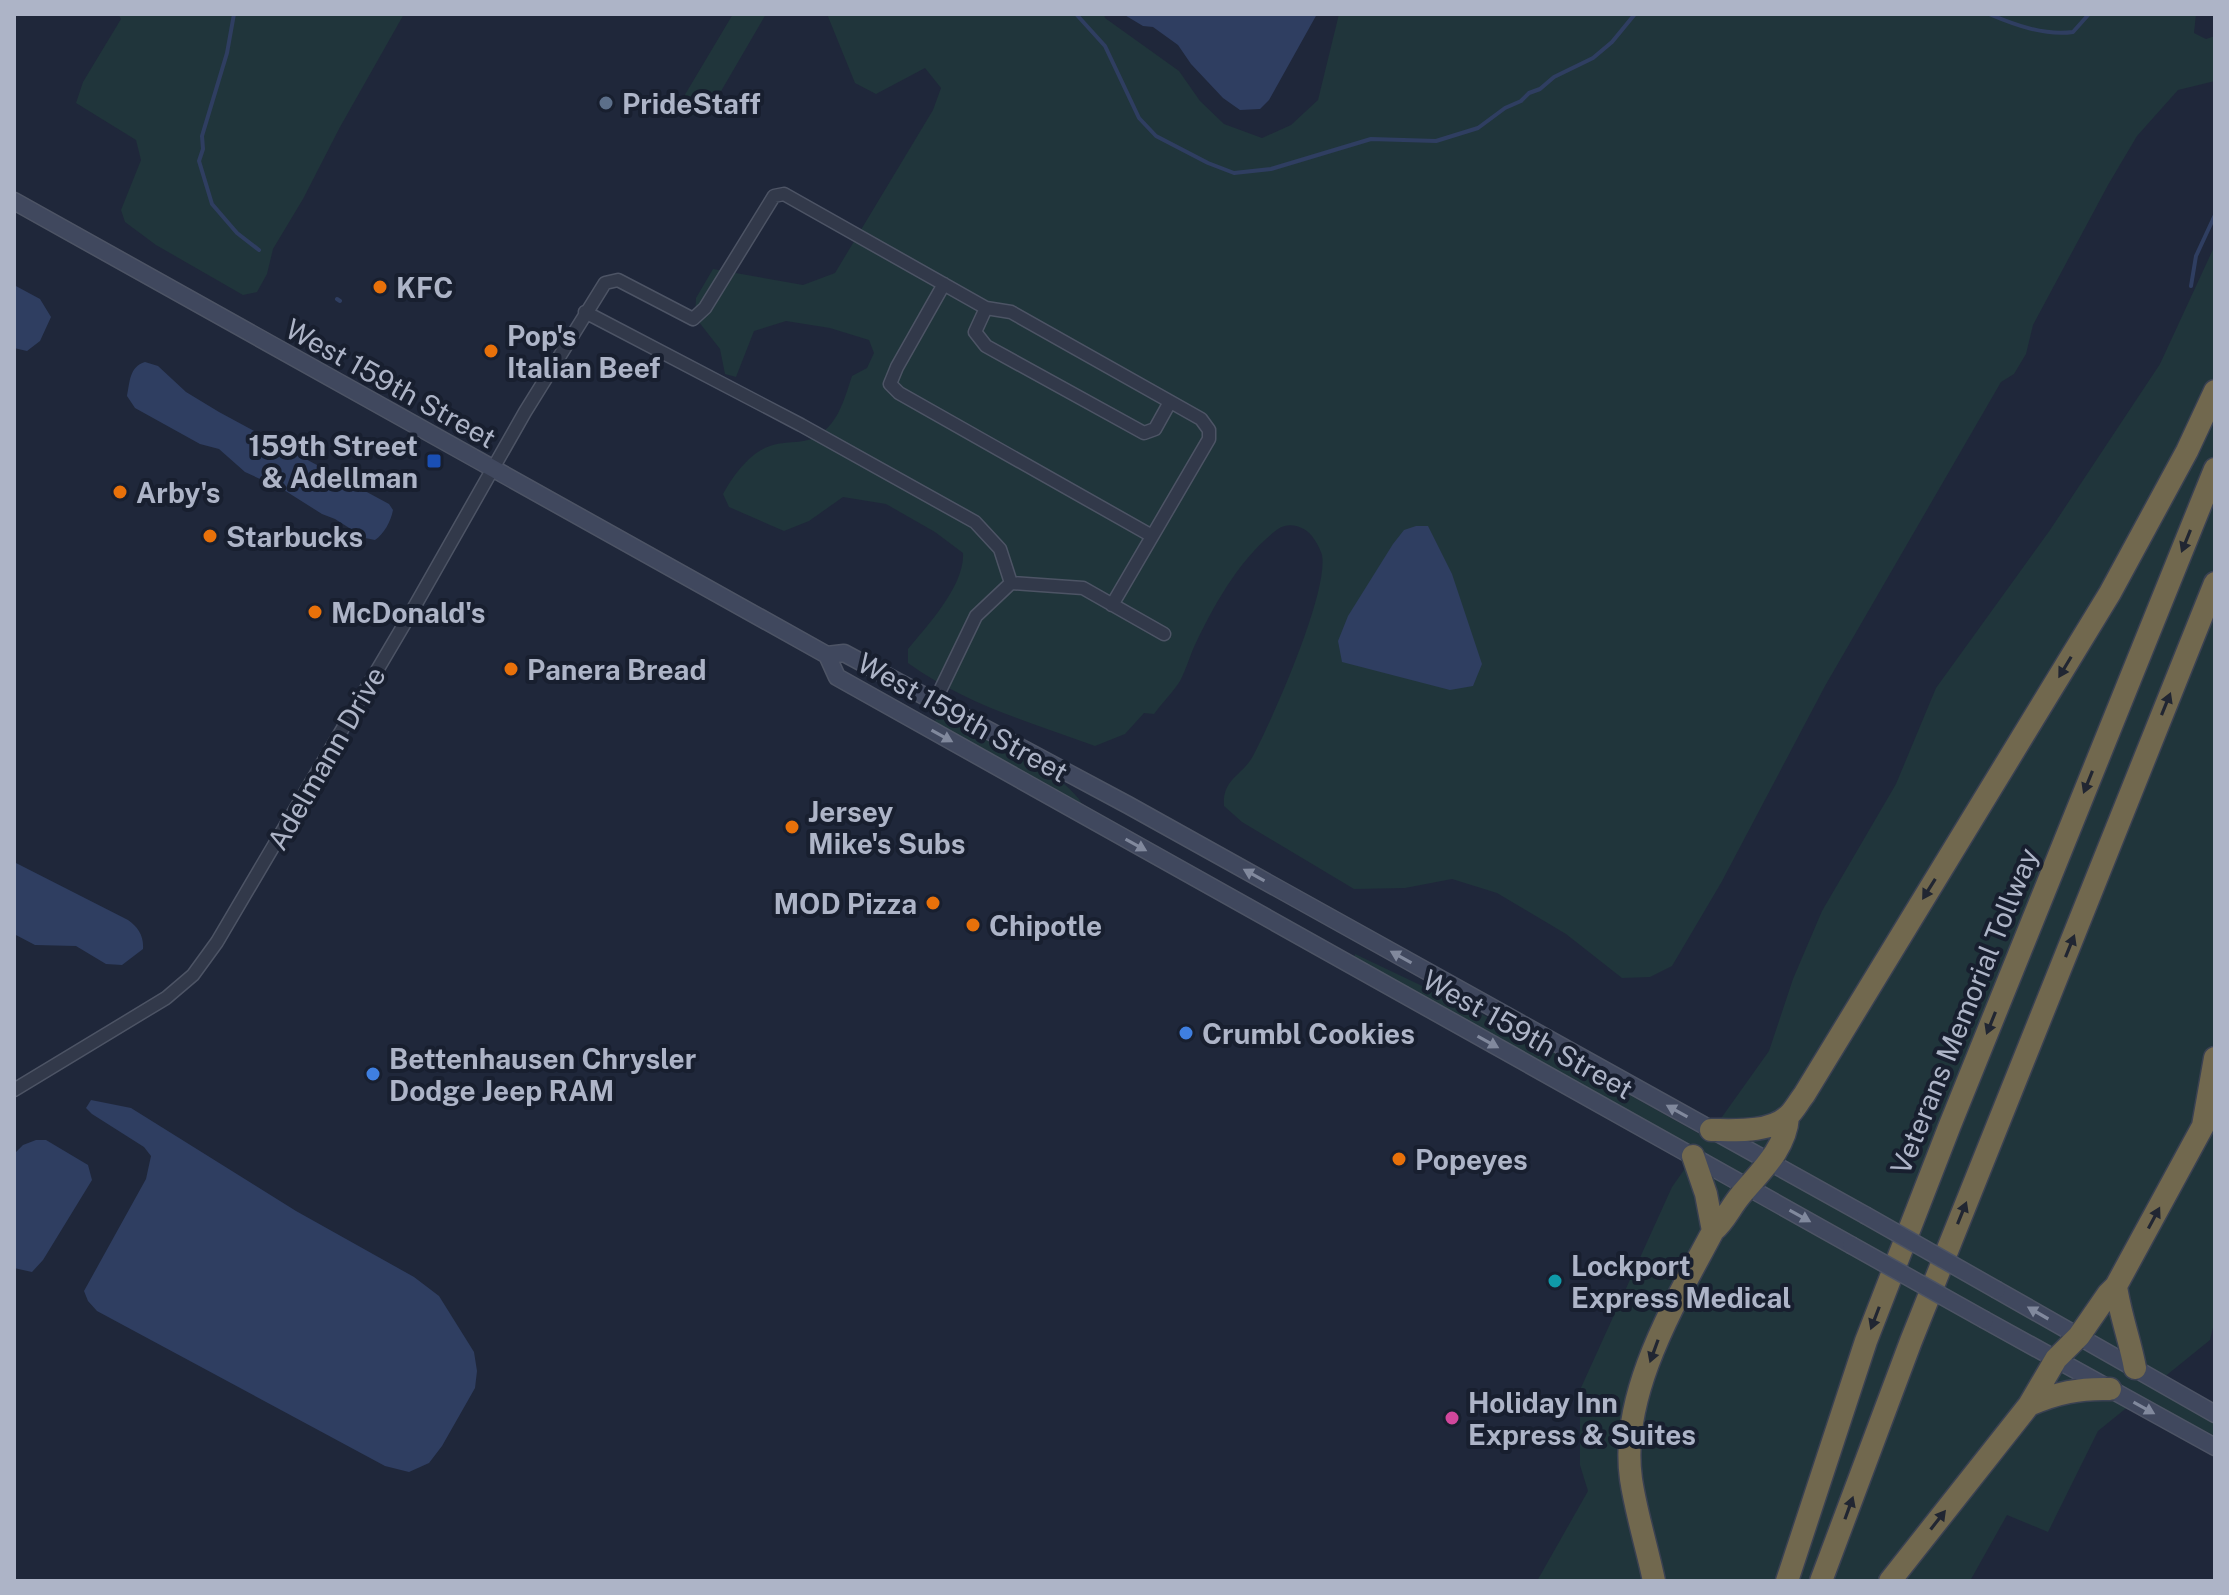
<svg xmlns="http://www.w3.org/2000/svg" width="2229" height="1595" font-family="'Public Sans',sans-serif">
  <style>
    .green { fill: #20353b }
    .water { fill: #2f3e61 }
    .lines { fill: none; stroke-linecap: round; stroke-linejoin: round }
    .stream { stroke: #2f3e61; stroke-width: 4 }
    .street-casing { stroke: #4d5465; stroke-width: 15 }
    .secondary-casing { stroke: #4d5465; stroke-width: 19 }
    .highway-casing { stroke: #3a4152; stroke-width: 25 }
    .street { stroke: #32394a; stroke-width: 12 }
    .secondary { stroke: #40485e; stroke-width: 16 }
    .highway { stroke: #71684e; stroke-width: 22 }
    .secondary-bridge-casing { stroke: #4d5465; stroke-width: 19; stroke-linecap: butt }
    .secondary-bridge { stroke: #40485e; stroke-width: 16 }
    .oneway { fill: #212632 }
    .oneway2 { fill: #81899d }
    .service-dot { fill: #5c6f8a; stroke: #181f2f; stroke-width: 3 }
    .food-dot { fill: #e8710a; stroke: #181f2f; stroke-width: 3 }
    .transit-dot { fill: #1a4fb4; stroke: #181f2f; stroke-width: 3 }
    .shop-dot { fill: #3f7fe0; stroke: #181f2f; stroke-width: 3 }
    .culture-dot { fill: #0f9aa8; stroke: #181f2f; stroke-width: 3 }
    .hotel-dot { fill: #d1479c; stroke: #181f2f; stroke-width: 3 }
    .labels { text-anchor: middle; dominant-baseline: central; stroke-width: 8; stroke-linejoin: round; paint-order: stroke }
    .poi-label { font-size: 28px; font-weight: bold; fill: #adb4c7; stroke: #181f2f; text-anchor: start }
    .street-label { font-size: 28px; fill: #adb4c7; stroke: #181f2f }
  </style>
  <rect width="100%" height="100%" fill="#1f273a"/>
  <path class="green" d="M 118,14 L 404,14 L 340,127 L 303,199 L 273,249 L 267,274 L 257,292 L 243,295 L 156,245 L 125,222 L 121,210 L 141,160 L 136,140 L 76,103 L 83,82 L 121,19 Z
    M 733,14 L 766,14 L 706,117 L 691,115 L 683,98 Z
    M 827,14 L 1104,14 L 1105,18 L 1179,71 L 1200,101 L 1224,124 L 1262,138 L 1291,125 L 1318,100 L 1339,14 L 2196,14 L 2194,33 L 2206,39 L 2215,36 L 2215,81 L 2178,90 L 2137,136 L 2108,185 L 2033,325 L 2026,354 L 2014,374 L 2001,382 L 1825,686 L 1721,883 L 1672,966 L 1650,977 L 1622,978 L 1566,934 L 1497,893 L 1452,879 L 1405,888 L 1354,889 L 1242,822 L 1224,806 C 1222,779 1242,776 1253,756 C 1272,720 1329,592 1322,555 C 1321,551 1317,543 1314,539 C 1307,527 1290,521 1278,529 C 1241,556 1213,606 1194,647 C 1189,658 1186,670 1180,681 C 1173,692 1162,703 1154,714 L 1144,713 L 1125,734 L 1095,746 C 1031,723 963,703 908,663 L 908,649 C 928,625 965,585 963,553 L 935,532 L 886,504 L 843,497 L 809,521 L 784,531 L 729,507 L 723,494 C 732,477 750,452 770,446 C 786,440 805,445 819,435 C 839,422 845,397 852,376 L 867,368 L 874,353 L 869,340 L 830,328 L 786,321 L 754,331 L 736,377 L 725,374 L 720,349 L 695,317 L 696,298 L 713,269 L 803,285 L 835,273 L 933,110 L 941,88 L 925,68 L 876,94 L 855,83 Z
    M 2215,245 L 2215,1319 L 2210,1340 L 2152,1387 L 2215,1423 L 2215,1436 L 2140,1397 L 2098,1431 L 2048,1532 L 2007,1515 L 1970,1581 L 1537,1581 L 1588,1491 L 1580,1465 L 1580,1390 L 1672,1187 L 1698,1150 L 1354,957 L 1355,954 L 1500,1023 L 1707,1138 L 1769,1051 L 1793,979 L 1822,911 L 1896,784 L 1936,688 L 2050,530 L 2160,364 Z
    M 941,713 C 976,732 1064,771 1082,804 L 935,722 L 937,715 Z"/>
  <path class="water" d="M 1123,14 L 1317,14 L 1269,100 L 1260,109 L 1240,110 L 1223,98 L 1191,64 L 1178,45 L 1153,27 L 1143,26 Z
    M 14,285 L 40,299 L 51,317 L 40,341 L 27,351 L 14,348 Z
    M 145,362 L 158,366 L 186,392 L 219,412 L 389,504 L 393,510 C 391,521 384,534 375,540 L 365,538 L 335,519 L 322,514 L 284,490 L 245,472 L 219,449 L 200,444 L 135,408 L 127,396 C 130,382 129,367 145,362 Z
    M 1416,526 L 1428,526 L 1452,574 L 1482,664 L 1473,686 L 1450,690 L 1342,662 L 1338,641 L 1348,616 L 1393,544 L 1404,530 Z
    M 14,862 L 128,920 C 138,927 144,936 143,949 L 122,965 L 106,964 L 76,946 L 35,945 L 14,934 Z
    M 91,1100 L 131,1108 L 296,1211 L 414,1277 L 439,1296 L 474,1352 L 477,1371 L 475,1388 L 442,1446 L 429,1463 L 409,1472 L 385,1466 L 97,1311 L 88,1301 L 84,1291 L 146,1179 L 151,1156 L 144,1147 L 92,1114 L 86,1108 Z
    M 36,1140 L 46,1140 L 88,1165 L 92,1180 L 43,1260 L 32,1272 L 14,1268 L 14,1154 L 23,1145 Z"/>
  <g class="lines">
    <path class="stream" d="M 234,14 L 227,53 L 202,136 L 203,149 L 199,161 L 212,204 L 237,233 L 259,250
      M 1076,14 L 1105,46 L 1139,118 L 1156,136 L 1208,163 L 1234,173 L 1271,169 L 1371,139 L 1436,141 L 1478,128 L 1505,108 L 1521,101 L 1529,93 L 1540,89 L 1554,77 L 1593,58 L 1612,42 L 1635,14
      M 1989,14 C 2015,25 2045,36 2073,32 L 2089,14
      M 2191,286 L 2196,256 L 2215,215
      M 337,299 L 340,301"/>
    <g class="street-casing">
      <path id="street" d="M 944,284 L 897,367 L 890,384 L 899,393 L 1152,536
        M 986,308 L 975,332 L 986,346 L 1144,433 L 1155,429 L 1170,402
        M 585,312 L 801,425 L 975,522 L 1000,549 L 1011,583 L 1083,588 L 1164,634
        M 935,701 L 976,616 L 1011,583
        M 14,1090 L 166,998 L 193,975 L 217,942 L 412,611 L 525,412 L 605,283 L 618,280 L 693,319 L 705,308 L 774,196 L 784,194 L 986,308 L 1011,312 L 1201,419 L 1209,430 L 1209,439 L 1112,605"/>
    </g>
    <g class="secondary-casing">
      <path id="secondary" d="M 14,201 L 827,655 L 837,677 L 1851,1245
        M 827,655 L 844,653 L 1128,805 L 1865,1215
        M 1997,1290 L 2215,1414
        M 1985,1320 L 2215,1447"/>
    </g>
    <g class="highway-casing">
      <path id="highway" d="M 1711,1130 C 1734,1130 1769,1133 1788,1116 C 1794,1111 1799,1101 1804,1095 L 2110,593 L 2187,451 L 2215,391
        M 1693,1156 L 1706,1194 L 1713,1231
        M 2116,1286 C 2120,1315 2130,1340 2135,1368
        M 2029,1405 C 2056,1393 2080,1388 2110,1389
        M 1654,1581 C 1647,1547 1636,1513 1631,1479 C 1619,1394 1675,1303 1713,1231 C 1725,1221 1730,1208 1740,1196 C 1759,1173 1786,1149 1788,1117
        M 1787,1581 L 1866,1341 L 1950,1125 L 2215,469
        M 1821,1581 L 1911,1341 L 2215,583
        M 1890,1581 L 2029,1405 L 2056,1359 L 2079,1336 L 2108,1294 L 2116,1286 L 2203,1126 L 2215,1058"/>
    </g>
    <use href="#street" class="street"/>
    <use href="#secondary" class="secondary"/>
    <use href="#highway" class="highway"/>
    <g class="secondary-bridge-casing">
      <path id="secondary-bridge" d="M 1865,1215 L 1997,1290
        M 1851,1245 L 1985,1320"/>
    </g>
    <use href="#secondary-bridge" class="secondary-bridge"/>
  </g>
  <defs><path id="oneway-solid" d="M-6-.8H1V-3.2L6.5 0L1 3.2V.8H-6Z" transform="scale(2)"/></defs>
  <g class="oneway">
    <use href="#oneway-solid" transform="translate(2186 541) rotate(112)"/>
    <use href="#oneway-solid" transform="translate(2065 667) rotate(121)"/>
    <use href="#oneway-solid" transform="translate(2166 704) rotate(-68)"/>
    <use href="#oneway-solid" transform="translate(2088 782) rotate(112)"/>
    <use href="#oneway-solid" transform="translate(1929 889) rotate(122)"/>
    <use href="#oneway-solid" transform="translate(2070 946) rotate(-68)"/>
    <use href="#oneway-solid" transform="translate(1991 1023) rotate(112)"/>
    <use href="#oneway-solid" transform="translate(1962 1213) rotate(-68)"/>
    <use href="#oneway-solid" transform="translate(2154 1218) rotate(-62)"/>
    <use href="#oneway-solid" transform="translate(1875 1318) rotate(111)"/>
    <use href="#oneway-solid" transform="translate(1654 1351) rotate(110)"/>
    <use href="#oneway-solid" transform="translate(1849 1508) rotate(-70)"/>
    <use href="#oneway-solid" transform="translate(1938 1520) rotate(-52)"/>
  </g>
  <g class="oneway2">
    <use href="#oneway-solid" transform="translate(942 736) rotate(29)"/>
    <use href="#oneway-solid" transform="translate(1136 845) rotate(29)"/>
    <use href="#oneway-solid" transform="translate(1254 875) rotate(-151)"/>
    <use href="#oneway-solid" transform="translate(1401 957) rotate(-151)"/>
    <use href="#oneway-solid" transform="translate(1488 1042) rotate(29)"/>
    <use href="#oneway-solid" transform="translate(1677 1111) rotate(-151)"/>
    <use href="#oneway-solid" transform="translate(1800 1216) rotate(29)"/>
    <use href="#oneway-solid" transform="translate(2038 1313) rotate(-150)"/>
    <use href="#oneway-solid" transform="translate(2144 1408) rotate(29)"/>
  </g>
  <circle class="service-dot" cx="606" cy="103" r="8"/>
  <g class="food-dot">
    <circle cx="380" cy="287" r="8"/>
    <circle cx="491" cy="351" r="8"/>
    <circle cx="120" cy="492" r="8"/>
    <circle cx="210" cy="536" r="8"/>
    <circle cx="315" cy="612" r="8"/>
    <circle cx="511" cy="669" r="8"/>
    <circle cx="792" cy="827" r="8"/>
    <circle cx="933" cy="903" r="8"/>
    <circle cx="973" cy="925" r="8"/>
    <circle cx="1399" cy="1159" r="8"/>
  </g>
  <rect class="transit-dot" x="426" y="453" width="16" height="16" rx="4"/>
  <g class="shop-dot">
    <circle cx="1186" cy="1033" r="8"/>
    <circle cx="373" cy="1074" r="8"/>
  </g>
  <circle class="culture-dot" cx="1555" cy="1281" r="8"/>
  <circle class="hotel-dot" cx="1452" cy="1418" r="8"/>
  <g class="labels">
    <g class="poi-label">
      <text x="622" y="103">PrideStaff</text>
      <text x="396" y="287">KFC</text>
      <text x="507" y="335">Pop's<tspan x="507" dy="32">Italian Beef</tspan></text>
      <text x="418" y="445" text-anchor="end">159th Street<tspan x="418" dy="32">&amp; Adellman</tspan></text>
      <text x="136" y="492">Arby's</text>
      <text x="226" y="536">Starbucks</text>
      <text x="331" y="612">McDonald's</text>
      <text x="527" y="669">Panera Bread</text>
      <text x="808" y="811">Jersey<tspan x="808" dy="32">Mike's Subs</tspan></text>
      <text x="917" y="903" text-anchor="end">MOD Pizza</text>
      <text x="989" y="925">Chipotle</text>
      <text x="1202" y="1033">Crumbl Cookies</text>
      <text x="389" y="1058">Bettenhausen Chrysler<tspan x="389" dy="32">Dodge Jeep RAM</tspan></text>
      <text x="1415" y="1159">Popeyes</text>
      <text x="1571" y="1265">Lockport<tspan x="1571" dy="32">Express Medical</tspan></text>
      <text x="1468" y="1402">Holiday Inn<tspan x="1468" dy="32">Express &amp; Suites</tspan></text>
    </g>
    <g class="street-label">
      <text transform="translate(391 383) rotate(29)">West 159th Street</text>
      <text transform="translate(963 717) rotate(29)">West 159th Street</text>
      <text transform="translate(326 758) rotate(-60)">Adelmann Drive</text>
      <text transform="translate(1964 1011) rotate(-68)">Veterans Memorial Tollway</text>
      <text transform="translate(1528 1034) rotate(29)">West 159th Street</text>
    </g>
  </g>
  <rect width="2229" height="1595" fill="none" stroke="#adb4c7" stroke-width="32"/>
</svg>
